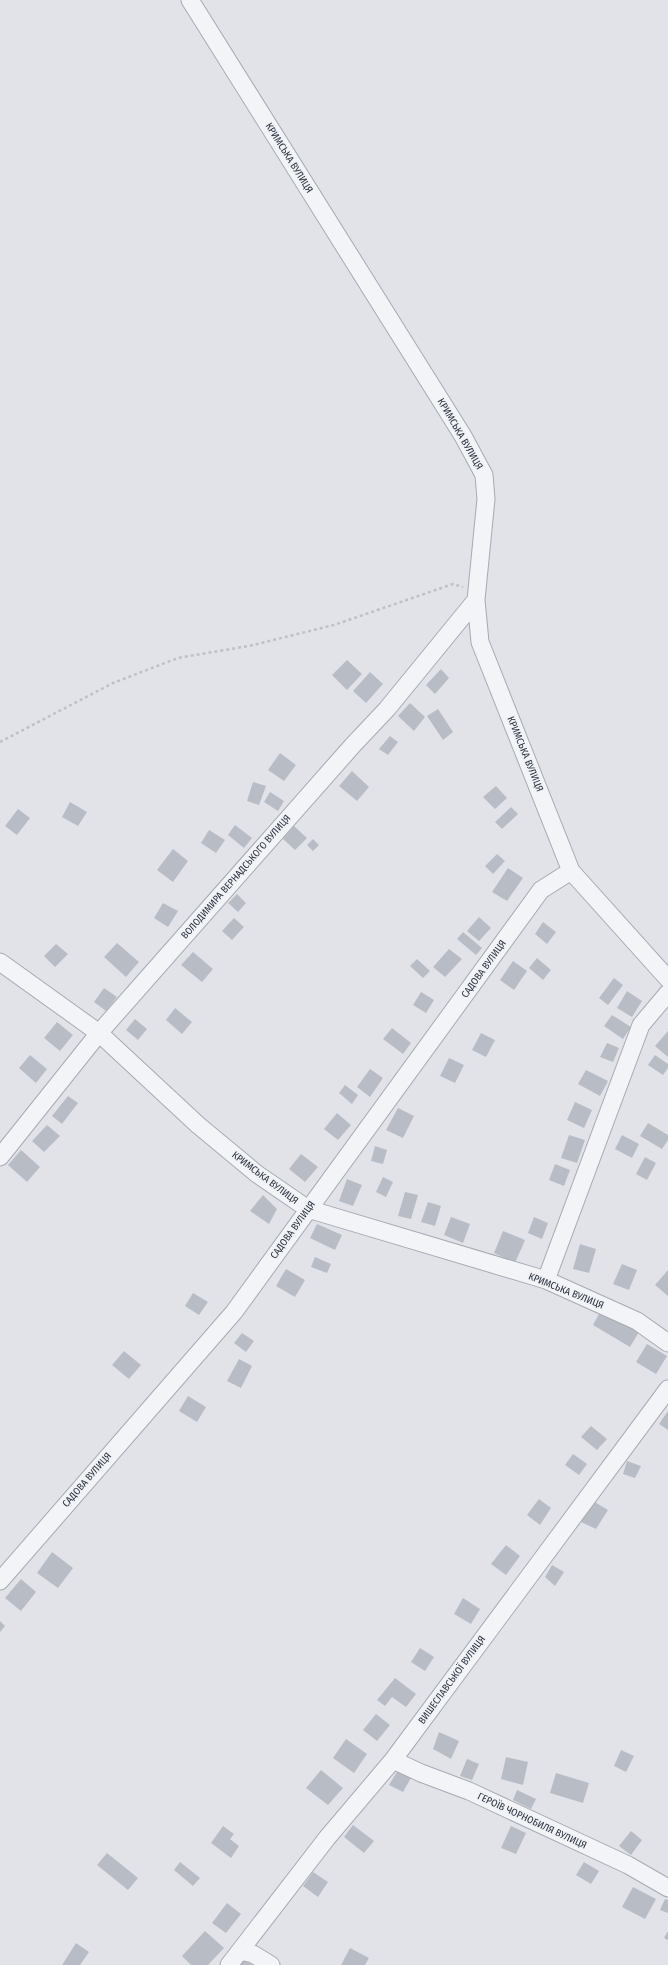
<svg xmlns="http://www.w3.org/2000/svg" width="668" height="1965" font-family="'Fira Sans Condensed',sans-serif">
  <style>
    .building { fill: #b8bdc5 }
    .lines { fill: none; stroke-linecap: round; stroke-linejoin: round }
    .minor-casing { stroke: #a6aab3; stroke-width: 19 }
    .path { stroke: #bfc1c7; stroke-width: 2.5; stroke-dasharray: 3 3; stroke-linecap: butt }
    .minor { stroke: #f3f4f7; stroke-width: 17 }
    .labels { text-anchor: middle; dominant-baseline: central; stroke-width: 3.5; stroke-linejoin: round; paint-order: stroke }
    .street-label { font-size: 10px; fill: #2a313f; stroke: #f0f2f6 }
  </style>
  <rect width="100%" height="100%" fill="#e1e3e9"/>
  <path class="building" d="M 347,660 L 362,674 L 347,690 L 332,675 Z
    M 441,669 L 449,678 L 435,694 L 426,685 Z
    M 370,672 L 383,684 L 366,703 L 353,691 Z
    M 410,703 L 425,717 L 414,731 L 398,716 Z
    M 438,709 L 453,732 L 443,740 L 427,716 Z
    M 390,736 L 398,742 L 388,755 L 379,749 Z
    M 280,753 L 296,765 L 284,781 L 268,770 Z
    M 352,771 L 369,787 L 357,801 L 339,786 Z
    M 253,782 L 266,786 L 259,805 L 247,801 Z
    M 496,786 L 507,798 L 495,809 L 483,797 Z
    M 270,792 L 284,801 L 278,811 L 264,802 Z
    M 70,802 L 87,812 L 78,826 L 62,817 Z
    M 511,807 L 518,814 L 502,829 L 495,822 Z
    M 18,809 L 30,818 L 17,835 L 5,826 Z
    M 235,825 L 252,838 L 244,848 L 228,835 Z
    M 294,826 L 307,838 L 295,850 L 283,839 Z
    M 209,830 L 225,840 L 216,853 L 201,843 Z
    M 313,839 L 319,845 L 313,851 L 307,845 Z
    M 173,849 L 188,861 L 173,882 L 157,870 Z
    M 497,854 L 505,861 L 493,874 L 485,866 Z
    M 508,868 L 523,878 L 507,901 L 492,892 Z
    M 237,894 L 246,903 L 238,912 L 228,903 Z
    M 163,903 L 178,911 L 168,927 L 154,918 Z
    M 479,917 L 491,928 L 479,941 L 467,931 Z
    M 234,918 L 244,927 L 232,940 L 222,931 Z
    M 543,922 L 556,932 L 547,944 L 535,934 Z
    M 463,932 L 482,948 L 476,955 L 457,939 Z
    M 117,943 L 139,962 L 126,977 L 104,957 Z
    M 56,944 L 68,954 L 55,967 L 44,956 Z
    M 449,949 L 462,959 L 445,977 L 433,967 Z
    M 193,952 L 213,969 L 202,982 L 181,965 Z
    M 537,958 L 551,970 L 543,980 L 529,968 Z
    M 417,959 L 430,971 L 423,978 L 410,966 Z
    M 513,961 L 527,971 L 514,990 L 500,980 Z
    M 614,978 L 623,985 L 608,1005 L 599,998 Z
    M 104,988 L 117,997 L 106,1011 L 94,1002 Z
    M 627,991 L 642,1001 L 632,1017 L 617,1008 Z
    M 421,992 L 434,1000 L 426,1013 L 413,1005 Z
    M 175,1008 L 192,1022 L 182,1034 L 166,1020 Z
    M 612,1015 L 631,1027 L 623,1039 L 604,1026 Z
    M 135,1019 L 147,1029 L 138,1040 L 126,1030 Z
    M 57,1022 L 73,1035 L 60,1051 L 44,1038 Z
    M 392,1028 L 411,1043 L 403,1054 L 383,1039 Z
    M 668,1031 L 668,1057 L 655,1046 Z
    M 481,1033 L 495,1040 L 486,1057 L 472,1050 Z
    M 607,1043 L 619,1048 L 613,1062 L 600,1057 Z
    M 30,1055 L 47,1069 L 36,1083 L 19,1068 Z
    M 655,1055 L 668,1064 L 668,1068 L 663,1075 L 648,1065 Z
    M 449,1058 L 464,1065 L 455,1083 L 440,1076 Z
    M 370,1069 L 383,1078 L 370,1097 L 357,1087 Z
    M 586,1070 L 608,1081 L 600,1096 L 578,1084 Z
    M 345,1085 L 358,1095 L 352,1104 L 339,1093 Z
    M 68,1096 L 78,1103 L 62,1124 L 52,1116 Z
    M 575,1102 L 592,1110 L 584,1128 L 567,1120 Z
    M 398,1108 L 414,1116 L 403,1138 L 386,1130 Z
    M 337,1113 L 351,1125 L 338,1140 L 324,1129 Z
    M 648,1123 L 668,1135 L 668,1140 L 662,1149 L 640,1136 Z
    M 47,1125 L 60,1136 L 44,1152 L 32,1141 Z
    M 569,1135 L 585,1140 L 577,1163 L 561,1158 Z
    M 622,1135 L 639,1144 L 632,1158 L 615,1149 Z
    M 375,1146 L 387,1150 L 383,1164 L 371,1161 Z
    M 21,1150 L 40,1167 L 27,1182 L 8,1165 Z
    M 301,1154 L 318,1167 L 305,1182 L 289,1169 Z
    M 645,1157 L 656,1163 L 647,1180 L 636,1174 Z
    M 555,1164 L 570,1170 L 564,1186 L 549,1180 Z
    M 383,1177 L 393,1182 L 386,1197 L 376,1192 Z
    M 347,1179 L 362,1185 L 353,1206 L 339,1201 Z
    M 405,1192 L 418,1195 L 411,1219 L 398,1216 Z
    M 263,1195 L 277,1209 L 269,1224 L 250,1211 Z
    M 428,1202 L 441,1206 L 435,1226 L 421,1222 Z
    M 451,1217 L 470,1224 L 463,1243 L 444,1235 Z
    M 534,1217 L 548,1223 L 542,1239 L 528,1233 Z
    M 317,1224 L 342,1235 L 335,1250 L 310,1238 Z
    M 503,1231 L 525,1240 L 515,1263 L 494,1253 Z
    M 580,1244 L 596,1249 L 589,1273 L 573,1269 Z
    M 315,1257 L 331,1264 L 327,1273 L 311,1267 Z
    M 622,1264 L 637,1270 L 629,1290 L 613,1284 Z
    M 286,1269 L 305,1280 L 295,1297 L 276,1286 Z
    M 668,1270 L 668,1296 L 655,1285 Z
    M 193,1293 L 208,1302 L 199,1315 L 185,1306 Z
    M 601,1310 L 639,1332 L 630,1347 L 593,1325 Z
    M 242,1333 L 254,1341 L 246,1352 L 234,1343 Z
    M 647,1344 L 667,1356 L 656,1374 L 636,1362 Z
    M 124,1351 L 141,1365 L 129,1379 L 112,1365 Z
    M 239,1359 L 252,1366 L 241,1388 L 227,1381 Z
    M 188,1396 L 206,1407 L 197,1422 L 179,1411 Z
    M 668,1411 L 668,1430 L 659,1424 Z
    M 591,1426 L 607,1439 L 597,1450 L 581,1437 Z
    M 573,1454 L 587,1464 L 579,1475 L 565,1465 Z
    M 627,1461 L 641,1466 L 635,1478 L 623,1474 Z
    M 539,1499 L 551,1508 L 540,1525 L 527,1515 Z
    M 593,1501 L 608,1510 L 596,1529 L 581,1522 Z
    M 506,1545 L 520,1556 L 506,1575 L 491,1564 Z
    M 52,1552 L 73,1568 L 58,1588 L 37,1573 Z
    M 552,1565 L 564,1572 L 555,1586 L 545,1577 Z
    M 21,1579 L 36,1592 L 21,1611 L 5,1598 Z
    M 463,1598 L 480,1609 L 471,1624 L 454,1614 Z
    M 0,1621 L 5,1626 L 0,1632 Z
    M 420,1648 L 434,1657 L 425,1671 L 411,1662 Z
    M 395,1678 L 416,1694 L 406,1707 L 392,1697 L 385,1706 L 377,1700 Z
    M 376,1714 L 390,1725 L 377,1741 L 363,1730 Z
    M 439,1732 L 459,1741 L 451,1759 L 433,1749 Z
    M 346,1739 L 367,1754 L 354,1773 L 333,1758 Z
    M 621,1750 L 634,1756 L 626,1772 L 614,1766 Z
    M 506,1757 L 528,1762 L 523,1785 L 501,1779 Z
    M 467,1759 L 479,1764 L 472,1780 L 460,1776 Z
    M 321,1770 L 343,1788 L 328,1805 L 306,1788 Z
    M 398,1770 L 411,1778 L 403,1792 L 389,1785 Z
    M 556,1773 L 589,1783 L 583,1803 L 550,1793 Z
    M 517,1790 L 536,1799 L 531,1809 L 513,1800 Z
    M 353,1825 L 374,1841 L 364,1853 L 344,1837 Z
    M 223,1826 L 234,1834 L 230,1839 L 239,1846 L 231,1858 L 211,1843 Z
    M 511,1826 L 526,1833 L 516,1854 L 501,1848 Z
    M 631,1831 L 642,1840 L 631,1855 L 619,1846 Z
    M 107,1853 L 138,1878 L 128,1890 L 97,1865 Z
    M 180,1862 L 200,1878 L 193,1886 L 174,1870 Z
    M 584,1862 L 599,1871 L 591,1884 L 576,1875 Z
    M 313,1872 L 328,1882 L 318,1897 L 303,1886 Z
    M 633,1887 L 656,1899 L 645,1919 L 622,1907 Z
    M 665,1899 L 668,1900 L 668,1913 L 660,1910 Z
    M 227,1903 L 241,1914 L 226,1933 L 212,1923 Z
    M 205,1931 L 224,1948 L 208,1965 L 191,1965 L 182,1956 Z
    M 668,1931 L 668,1940 L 664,1938 Z
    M 76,1943 L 89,1952 L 80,1965 L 62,1965 Z
    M 350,1948 L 369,1958 L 365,1965 L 341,1965 Z
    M 241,1959 L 253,1965 L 238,1965 Z"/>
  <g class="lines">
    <g class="minor-casing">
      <path id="minor" d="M 190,0 L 463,436 L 484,475 L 486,499 L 476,600 L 480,642 L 571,871 L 668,979
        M 0,962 L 99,1033 L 198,1125 L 257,1174 L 308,1209 L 546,1280 L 637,1321 L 668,1343
        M 0,1157 L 99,1033 L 353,745 L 387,709 L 476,600
        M 546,1280 L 641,1025 L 668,993
        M 0,1581 L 234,1312 L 541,890 L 571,871
        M 393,1760 L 421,1773 L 469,1791 L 628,1865 L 668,1888
        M 241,1951 L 253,1954 L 271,1965
        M 229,1965 L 327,1838 L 393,1760 L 668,1389"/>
    </g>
    <path class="path" d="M 0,742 L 113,683 L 178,658 L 249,646 L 334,625 L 453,584 L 463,587"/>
    <use href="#minor" class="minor"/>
  </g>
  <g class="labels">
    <g class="street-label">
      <text transform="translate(289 158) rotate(58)">КРИМСЬКА ВУЛИЦЯ</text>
      <text transform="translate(460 434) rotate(60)">КРИМСЬКА ВУЛИЦЯ</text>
      <text transform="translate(525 754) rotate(68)">КРИМСЬКА ВУЛИЦЯ</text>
      <text transform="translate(236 877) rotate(-49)">ВОЛОДИМИРА ВЕРНАДСЬКОГО ВУЛИЦЯ</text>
      <text transform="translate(484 969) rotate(-54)">САДОВА ВУЛИЦЯ</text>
      <text transform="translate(265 1178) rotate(37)">КРИМСЬКА ВУЛИЦЯ</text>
      <text transform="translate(293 1230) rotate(-54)">САДОВА ВУЛИЦЯ</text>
      <text transform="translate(566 1291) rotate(22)">КРИМСЬКА ВУЛИЦЯ</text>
      <text transform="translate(87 1480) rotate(-49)">САДОВА ВУЛИЦЯ</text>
      <text transform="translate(452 1680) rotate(-54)">ВИШЕСЛАВСЬКОЇ ВУЛИЦЯ</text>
      <text transform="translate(532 1821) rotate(25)">ГЕРОЇВ ЧОРНОБИЛЯ ВУЛИЦЯ</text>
    </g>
  </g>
</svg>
